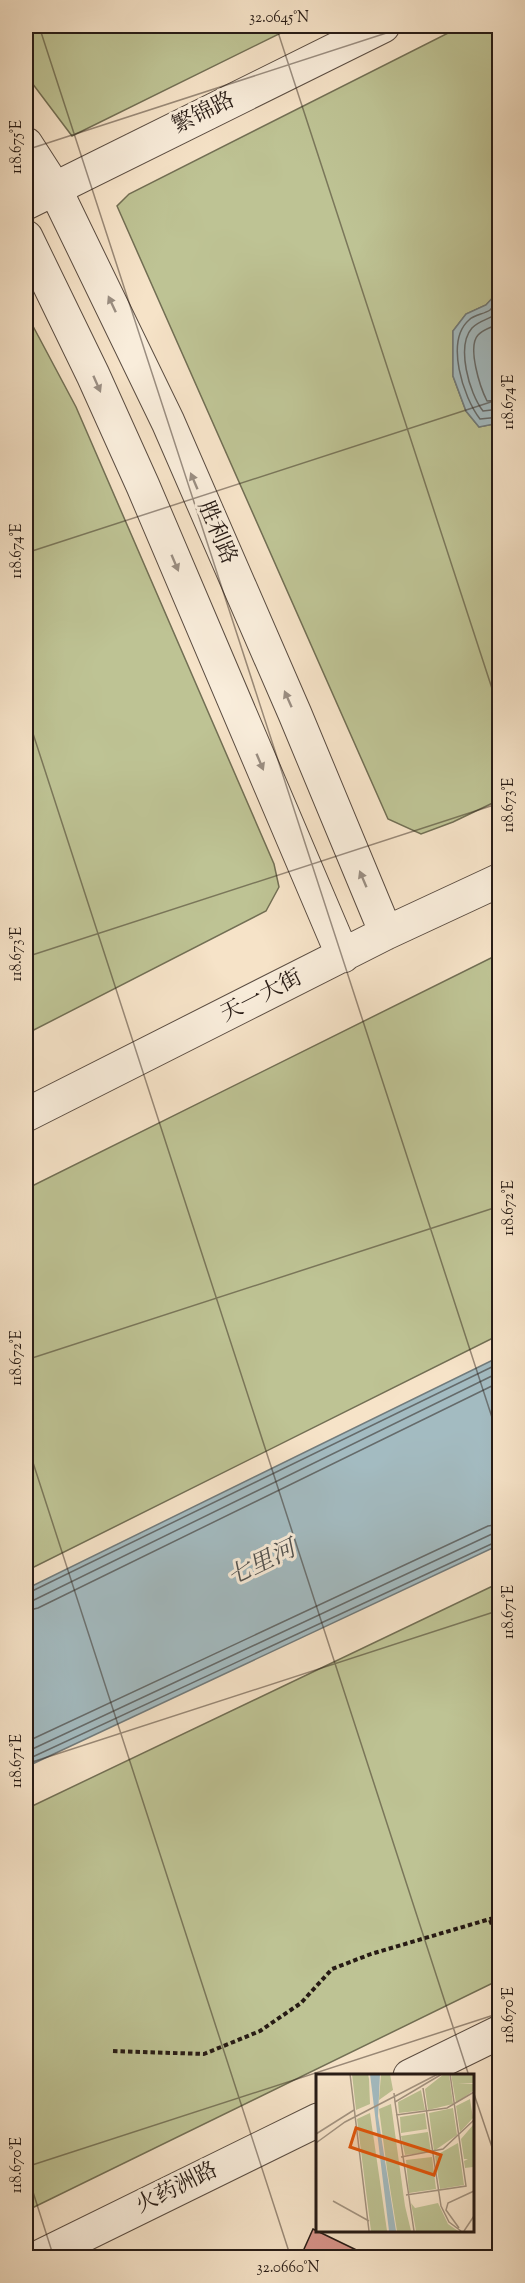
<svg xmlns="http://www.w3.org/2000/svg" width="525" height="2283" font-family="'Sorts Mill Goudy','Noto Serif SC',serif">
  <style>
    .green { fill: #bec394; stroke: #726f54; stroke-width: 1.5 }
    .water { fill: #a3bbc1; stroke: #717b7c; stroke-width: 1.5 }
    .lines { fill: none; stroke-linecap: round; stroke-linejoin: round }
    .shore { stroke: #656b6b; stroke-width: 1.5 }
    .building { fill: #d69288; stroke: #271b15; stroke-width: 1.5 }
    .tertiary-casing { stroke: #5b4d42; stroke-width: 35 }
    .path { stroke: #271b15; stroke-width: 4; stroke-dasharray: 4.5 3; stroke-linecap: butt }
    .tertiary { stroke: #f9eddb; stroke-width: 33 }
    .oneway { fill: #9a8e82 }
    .ticks { fill: none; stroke: #271b15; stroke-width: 1.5; stroke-opacity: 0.45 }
    .labels { text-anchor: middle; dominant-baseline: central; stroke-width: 6; stroke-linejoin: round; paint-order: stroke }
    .street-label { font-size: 22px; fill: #271b15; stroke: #f9eddb }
    .water-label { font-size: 24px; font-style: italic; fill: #525351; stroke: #f9eddb }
    .inset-road { fill: none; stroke: #a39380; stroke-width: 1.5 }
    .view { fill: #de560c; fill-opacity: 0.15; stroke: #de560c; stroke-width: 3 }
    .inset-edge { fill: none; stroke: #271b15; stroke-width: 3 }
    .neatline { fill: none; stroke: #271b15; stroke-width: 2 }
    .ticks-label { font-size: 15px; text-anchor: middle; fill: #271b15 }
  </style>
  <rect width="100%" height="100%" fill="#f6e3c8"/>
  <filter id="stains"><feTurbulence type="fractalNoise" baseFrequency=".00333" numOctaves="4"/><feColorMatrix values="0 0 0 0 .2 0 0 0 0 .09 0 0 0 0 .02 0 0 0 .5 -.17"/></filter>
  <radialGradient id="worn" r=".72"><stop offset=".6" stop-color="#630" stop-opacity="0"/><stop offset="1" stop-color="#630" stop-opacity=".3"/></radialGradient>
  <path class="green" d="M 26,26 L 295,26 L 72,136 L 26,75 Z
    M 462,26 L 499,26 L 499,291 L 486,305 L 466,314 L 453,331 L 453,376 L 466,411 L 479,427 L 499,423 L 499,800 L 453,822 L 421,834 L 388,819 L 117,206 L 129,194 Z
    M 26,313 L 76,407 L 274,864 L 279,887 L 266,911 L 26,1034 Z
    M 499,954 L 499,1335 L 26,1571 L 26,1189 Z
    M 499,1583 L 499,1980 L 26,2211 L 26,1809 Z"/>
  <path class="water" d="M 499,291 L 499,423 L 479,427 L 466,411 L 453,376 L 453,331 L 466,314 L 486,305 Z
    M 499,1357 L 499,1545 L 26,1767 L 26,1589 Z"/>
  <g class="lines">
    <path class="shore" d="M 500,299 C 497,303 493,307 490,310 C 484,314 474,315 469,320 C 445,341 463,397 480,419 L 500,417
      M 500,311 C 492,319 479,320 472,328 C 456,346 469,393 483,411 L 500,409
      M 500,323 C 493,327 483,329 478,335 C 467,347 480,387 487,401 L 500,400
      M 26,1594 L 500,1363
      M 26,1602 L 34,1600 L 500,1372
      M 26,1611 L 38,1608 L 500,1382
      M 26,1742 L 488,1526 L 500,1524
      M 26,1752 L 492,1534 L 500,1533
      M 26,1760 L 500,1540"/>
  </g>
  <path class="building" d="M 313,2229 L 373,2258 L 300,2258 Z"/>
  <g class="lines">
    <g class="tertiary-casing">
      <path id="tertiary" d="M 26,144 L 55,189 L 168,422 L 295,714 L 386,933
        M 26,203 L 383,26
        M 26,237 L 93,375 L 143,486 L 343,956
        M 26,1115 L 386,933 L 500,880
        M 410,2076 L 500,2032
        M 37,2258 L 318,2120"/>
    </g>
    <path class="path" d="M 490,1920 L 500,1944
      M 113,2051 L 204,2054 L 260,2031 L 301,2003 L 332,1969 L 371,1954 L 500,1916"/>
    <use href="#tertiary" class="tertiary"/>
  </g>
  <defs><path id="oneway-solid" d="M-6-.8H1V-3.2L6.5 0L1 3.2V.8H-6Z" transform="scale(1.5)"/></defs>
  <g class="oneway">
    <use href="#oneway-solid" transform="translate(112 304) rotate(-115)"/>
    <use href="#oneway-solid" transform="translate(97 384) rotate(66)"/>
    <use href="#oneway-solid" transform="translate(194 481) rotate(-113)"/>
    <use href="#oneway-solid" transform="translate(175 563) rotate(67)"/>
    <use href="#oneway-solid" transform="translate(288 699) rotate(-114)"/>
    <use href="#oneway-solid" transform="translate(260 762) rotate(67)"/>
    <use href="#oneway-solid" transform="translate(363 879) rotate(-113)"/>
  </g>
  <path class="ticks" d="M 39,26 L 500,1442M 276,26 L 500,713M 26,150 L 408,26M 26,553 L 500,399M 26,712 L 469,2076M 26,957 L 500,803M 26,1360 L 500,1206M 26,1441 L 291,2258M 26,1764 L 500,1610M 472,2088 L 500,2171M 26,2167 L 500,2013M 26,2170 L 54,2258"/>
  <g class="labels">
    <g class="street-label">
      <text transform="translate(204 114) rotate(-26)">繁锦路</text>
      <text transform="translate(216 533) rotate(67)">胜利路</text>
      <text transform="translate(262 997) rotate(-27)">天一大街</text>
      <text transform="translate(177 2189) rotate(-26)">火药洲路</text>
    </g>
    <g class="water-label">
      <text transform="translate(262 1564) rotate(-26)">七里河</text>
    </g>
  </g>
  <g transform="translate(316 2074)">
    <rect width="158" height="158" fill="#f6e3c8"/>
    <path d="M 36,0 L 52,0 L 53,5 L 54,30 L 40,36 ZM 65,0 L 74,0 L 77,16 L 63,26 ZM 128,0 L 133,0 L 137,30 L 112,36 L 109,15 ZM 135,0 L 157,0 L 157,9 L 142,9 L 158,10 L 157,17 L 140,29 ZM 105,16 L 109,36 L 83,39 L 82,28 ZM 154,25 L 157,44 L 144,58 L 140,32 ZM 75,30 L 89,132 L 95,157 L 81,157 L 71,95 L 63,35 ZM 137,34 L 141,61 L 118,77 L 113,39 ZM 54,39 L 63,101 L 71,157 L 55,157 L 41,45 ZM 109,39 L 111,55 L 85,59 L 84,43 ZM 157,51 L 157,93 L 149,94 L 148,87 L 152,85 L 148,85 L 145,65 ZM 112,58 L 115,78 L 89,81 L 85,62 ZM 142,69 L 148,111 L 124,115 L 119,82 ZM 116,83 L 120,115 L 93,119 L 90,86 ZM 95,129 L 99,134 L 122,129 L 132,150 L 142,157 L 100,157 Z" fill="#bec394"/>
    <path d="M 54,0 L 64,0 L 62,42 L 80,157 L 73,157 Z" fill="#a3bbc1"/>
    <path class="inset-road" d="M 34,0 L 53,157M 107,14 L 125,132 L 133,148 L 145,157M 78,19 L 79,28 L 126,0M 79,28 L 98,157M 80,41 L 131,34 L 158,18M 0,60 L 38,36M 0,69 L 29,48 L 122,0M 85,83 L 127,75 L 158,46M 90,121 L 150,112 L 134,0M 17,127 L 53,147M 143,154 L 130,136 L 132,129 L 158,117M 148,157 L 158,142"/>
    <path class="view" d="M 40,54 L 125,81 L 118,101 L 34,73 Z"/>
    <rect width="158" height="158" class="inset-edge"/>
  </g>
  <rect width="525" height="2283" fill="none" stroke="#f6e3c8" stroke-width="66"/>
  <rect x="33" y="33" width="459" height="2217" class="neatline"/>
  <g class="ticks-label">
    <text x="279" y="22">32.0645°N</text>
    <text transform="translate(16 147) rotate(-90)" y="5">118.675°E</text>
    <text transform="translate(508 402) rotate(-90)" y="5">118.674°E</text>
    <text transform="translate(16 551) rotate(-90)" y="5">118.674°E</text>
    <text transform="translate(508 805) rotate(-90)" y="5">118.673°E</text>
    <text transform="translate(16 954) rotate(-90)" y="5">118.673°E</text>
    <text transform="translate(508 1208) rotate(-90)" y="5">118.672°E</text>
    <text transform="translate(16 1358) rotate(-90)" y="5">118.672°E</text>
    <text transform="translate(508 1612) rotate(-90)" y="5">118.671°E</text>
    <text transform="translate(16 1761) rotate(-90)" y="5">118.671°E</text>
    <text transform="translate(508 2015) rotate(-90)" y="5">118.670°E</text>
    <text transform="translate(16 2165) rotate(-90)" y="5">118.670°E</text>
    <text x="288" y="2272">32.0660°N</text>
  </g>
  <rect width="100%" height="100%" filter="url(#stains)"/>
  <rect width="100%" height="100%" fill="url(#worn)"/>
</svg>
